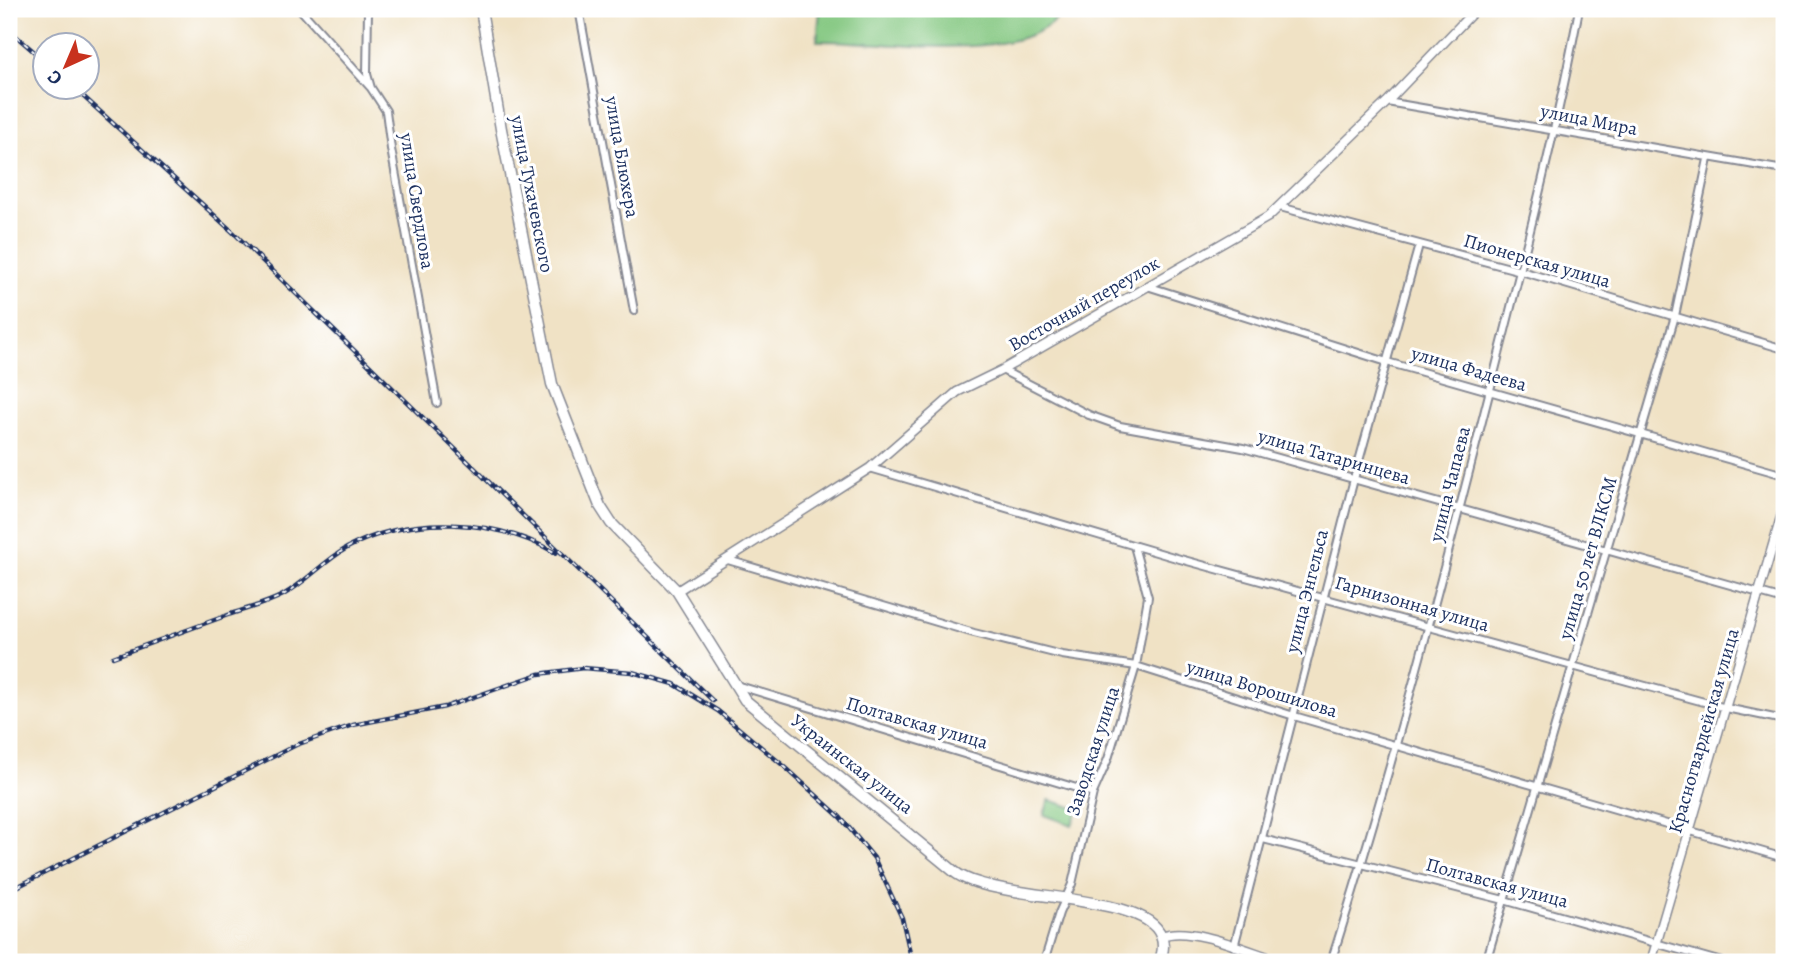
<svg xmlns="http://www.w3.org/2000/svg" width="1793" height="971" font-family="Alegreya,serif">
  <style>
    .green { fill: #83c780; stroke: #4f7b6f; stroke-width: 2 }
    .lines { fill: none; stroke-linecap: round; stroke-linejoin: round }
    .minor-casing { stroke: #868892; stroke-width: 10 }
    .tertiary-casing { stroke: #868892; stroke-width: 11 }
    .primary-casing { stroke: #868892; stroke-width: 13 }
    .minor { stroke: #fff; stroke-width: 6 }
    .tertiary { stroke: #fff; stroke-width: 8 }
    .primary { stroke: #fff; stroke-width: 10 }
    .rail-casing { stroke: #1b2f5e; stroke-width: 4.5 }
    .rail { stroke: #fff; stroke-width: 2; stroke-dasharray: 5; stroke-linecap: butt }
    .labels { text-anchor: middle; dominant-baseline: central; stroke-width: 6; stroke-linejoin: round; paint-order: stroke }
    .street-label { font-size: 19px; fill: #1b2f5e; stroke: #fff }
  </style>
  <rect width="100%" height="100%" fill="#fff"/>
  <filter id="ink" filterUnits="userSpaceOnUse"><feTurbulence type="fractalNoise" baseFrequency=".0143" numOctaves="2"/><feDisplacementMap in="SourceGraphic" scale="14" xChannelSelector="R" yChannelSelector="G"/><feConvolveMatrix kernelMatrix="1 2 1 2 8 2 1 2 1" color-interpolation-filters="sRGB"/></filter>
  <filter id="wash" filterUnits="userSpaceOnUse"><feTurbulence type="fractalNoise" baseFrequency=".00686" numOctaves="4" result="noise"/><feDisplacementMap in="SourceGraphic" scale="28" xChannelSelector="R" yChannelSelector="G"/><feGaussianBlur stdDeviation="1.57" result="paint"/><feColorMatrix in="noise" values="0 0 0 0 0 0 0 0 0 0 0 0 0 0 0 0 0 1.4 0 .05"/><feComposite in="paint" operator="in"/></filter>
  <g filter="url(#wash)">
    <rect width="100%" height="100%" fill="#f0e2c5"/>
    <path class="green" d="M 820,9 L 1064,9 C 1029,69 878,39 817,41 Z
      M 1049,800 L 1078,809 L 1072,825 L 1044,815 Z"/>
  </g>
  <g filter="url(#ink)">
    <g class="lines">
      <g class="minor-casing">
        <path id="minor" d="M 300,9 L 370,87
          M 368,9 L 367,74 L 371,88 L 386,111 L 391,149 L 437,403
          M 579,9 L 634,311
          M 1387,102 L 1784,170
          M 1280,207 L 1521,271 L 1784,349
          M 1147,286 L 1387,362 L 1784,475
          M 1002,370 L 1089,415 L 1120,426 L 1243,448 L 1784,600
          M 870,468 L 1180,559 L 1726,708 L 1784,720
          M 728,560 L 974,633 L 1062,655 L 1136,666 L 1294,716 L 1784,858
          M 736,685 L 1093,793
          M 1263,839 L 1504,900 L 1722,962
          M 1234,947 L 1354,479 L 1419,245
          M 1044,962 L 1059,913 L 1072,884 L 1093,793 L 1108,759 L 1136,666 L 1148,597 L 1134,546
          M 1331,962 C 1391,774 1441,582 1490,390 C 1522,263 1555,138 1579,9
          M 1486,962 L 1675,316 L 1708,159"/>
      </g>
      <g class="tertiary-casing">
        <path id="tertiary" d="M 677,591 L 870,468 L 957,392 L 1002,370 L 1268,217 L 1387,102 L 1476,9
          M 1162,936 C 1190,924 1252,953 1283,962
          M 1651,962 L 1784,507"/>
      </g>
      <g class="primary-casing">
        <path id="primary" d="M 481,9 L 501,129 L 552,384 L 600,506 L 611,523 L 677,591 L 745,700 L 956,873 C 996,902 1146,892 1161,936 C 1165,945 1162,954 1160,962"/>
      </g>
      <use href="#minor" class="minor"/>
      <use href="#tertiary" class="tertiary"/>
      <use href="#primary" class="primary"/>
      <g class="rail-casing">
        <path id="rail" d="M 9,30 L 46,62
          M 74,88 L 235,234 L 713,701
          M 113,657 C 151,643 189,629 228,615 C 245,609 266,604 283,595 C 306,582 324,561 347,548 C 410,514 494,518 556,553
          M 9,891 L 296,745 L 353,725 L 445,707 L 539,674 L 583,668 L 632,672 L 674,684 L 718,711 L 785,767 L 840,817 L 874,858 L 902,918 L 912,962"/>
      </g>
      <use href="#rail" class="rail"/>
    </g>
  </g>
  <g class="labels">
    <g class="street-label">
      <text transform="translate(1589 120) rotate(11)">улица Мира</text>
      <text transform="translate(622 157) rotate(80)">улица Блюхера</text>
      <text transform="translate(532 194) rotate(79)">улица Тухачевского</text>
      <text transform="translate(417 201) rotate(81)">улица Свердлова</text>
      <text transform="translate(1537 261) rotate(16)">Пионерская улица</text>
      <text transform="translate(1084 304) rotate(-30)">Восточный переулок</text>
      <text transform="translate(1469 369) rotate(16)">улица Фадеева</text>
      <text transform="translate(1334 457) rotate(16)">улица Татаринцева</text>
      <text transform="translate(1450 484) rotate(-76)">улица Чапаева</text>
      <text transform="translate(1588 558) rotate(-74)">улица 50 лет ВЛКСМ</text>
      <text transform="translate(1307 591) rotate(-76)">улица Энгельса</text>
      <text transform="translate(1412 604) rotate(16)">Гарнизонная улица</text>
      <text transform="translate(1262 689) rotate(17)">улица Ворошилова</text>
      <text transform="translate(917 723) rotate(16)">Полтавская улица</text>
      <text transform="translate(1704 731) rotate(-74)">Красногвардейская улица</text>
      <text transform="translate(1093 751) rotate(-72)">Заводская улица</text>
      <text transform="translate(852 764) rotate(38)">Украинская улица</text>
      <text transform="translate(1497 883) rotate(15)">Полтавская улица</text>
    </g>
  </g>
  <rect width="1793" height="971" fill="none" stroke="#fff" stroke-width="35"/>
  <g transform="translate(66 66) rotate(224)"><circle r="33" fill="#ffffff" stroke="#a4acbf" stroke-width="2"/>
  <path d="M0-5L12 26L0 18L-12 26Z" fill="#c8321e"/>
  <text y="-10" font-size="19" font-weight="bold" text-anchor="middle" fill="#1b2f5e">С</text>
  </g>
</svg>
